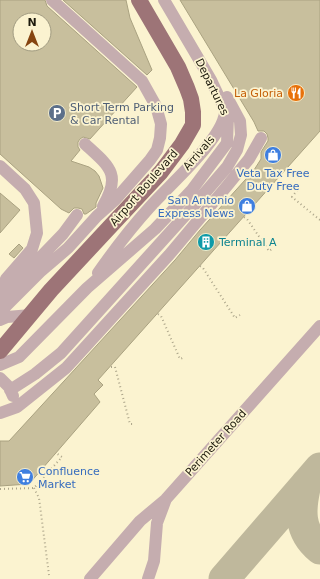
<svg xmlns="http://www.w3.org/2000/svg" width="320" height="579" font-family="'DejaVu Sans',sans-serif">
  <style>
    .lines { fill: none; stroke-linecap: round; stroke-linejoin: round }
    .taxiway { stroke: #bfb89c; stroke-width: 31 }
    .building { fill: #c8bf9d; stroke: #aaa281; fill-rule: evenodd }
    .path { stroke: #aca58a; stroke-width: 2; stroke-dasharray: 1 3; stroke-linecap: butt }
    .minor { stroke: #c5adaf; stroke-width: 12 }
    .major { stroke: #9d7477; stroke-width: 16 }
    .labels { text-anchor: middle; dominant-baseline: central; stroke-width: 3.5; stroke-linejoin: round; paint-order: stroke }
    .street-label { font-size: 11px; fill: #1d1a0d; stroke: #fbf3d0 }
    .food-label { font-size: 11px; fill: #c56008; stroke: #fbf3d0; text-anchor: end }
    .service-label { font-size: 11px; fill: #4e5e75; stroke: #fbf3d0; text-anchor: start }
    .shop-label { font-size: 11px; fill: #366cbe; stroke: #fbf3d0 }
    .culture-label { font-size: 11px; fill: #0d838f; stroke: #fbf3d0; text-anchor: start }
  </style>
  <rect width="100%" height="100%" fill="#fbf3d0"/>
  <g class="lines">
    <path class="taxiway" d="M 306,484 C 300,509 298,531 320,549
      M 224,579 L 320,468"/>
  </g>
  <path class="building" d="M 0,0 L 45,0 L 47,6 L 137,87 L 90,139 L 83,137 L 80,139 L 78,142 L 78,147 L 80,150 L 71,161 L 89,167 L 95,171 L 99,176 L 103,188 L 96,203 L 96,207 L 86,214 L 84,214 L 82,209 L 78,208 L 74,208 L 69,213 L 61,209 L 0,154 ZM 20,20 L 44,20 L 44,44 L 20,44 Z
    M 63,0 L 126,0 L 130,18 L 152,70 L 147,75 Z
    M 180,0 L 320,0 L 320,131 L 98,380 L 103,385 L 94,394 L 100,402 L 29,484 L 0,486 L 0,441 L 9,441 L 175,260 L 200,230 L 254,170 L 261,159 L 261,152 L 268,141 L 268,138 L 267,134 L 264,131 L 258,131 L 254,122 Z
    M 0,193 L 20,210 L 0,233 Z
    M 19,244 L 23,248 L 14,258 L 9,254 Z"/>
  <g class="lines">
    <path class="path" d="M 298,187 L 299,188 L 292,197 L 320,220
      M 244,217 L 247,219 L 269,251 L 272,249
      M 200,266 L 203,268 L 235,318 L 240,315
      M 158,314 L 161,316 L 180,359 L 185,357
      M 111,367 L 115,367 L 130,424 L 134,424
      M 34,488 L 39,498 L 49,575
      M 0,489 L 34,488 L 62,457 L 56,453"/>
    <path class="minor" d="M 85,144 C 109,166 122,174 103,206
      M 0,166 L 25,189 L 34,203 L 37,233 L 32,249 L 6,279 L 0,293
      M 98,273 C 114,250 131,228 149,208 C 169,185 221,141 225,113
      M 1,302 L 32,266 L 63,234 L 77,215
      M 0,312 L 40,272 L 68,248 L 97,216 L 115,200 L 150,160 L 157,150 L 160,138 L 161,124 L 156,106 L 142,81 L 52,0
      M 0,320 L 7,317 L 31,315
      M 0,365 L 19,357 L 87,288 L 155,229 L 191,191 L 227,143 L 228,116 L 211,80 L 164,0
      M 0,378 L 9,387 L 13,396
      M 10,390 L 35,374 L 61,353 L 191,209 L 227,167 L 237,150 L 241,135 L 240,121 L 227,97
      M 0,413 L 17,407 L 66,368 L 87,345 L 169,255 L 227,186 L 249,159 L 261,138
      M 90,579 L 140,521 L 165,500
      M 148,579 L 154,561 L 157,523 L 166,499 L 320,326"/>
    <path class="major" d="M 0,351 L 51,290 L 161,172 L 182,144 L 193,125 L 193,112 L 191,99 L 187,88 L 178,67 L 139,0"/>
  </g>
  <defs>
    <g id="restaurant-disc" transform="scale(0.9)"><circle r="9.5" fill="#e8710a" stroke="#fbf3d0"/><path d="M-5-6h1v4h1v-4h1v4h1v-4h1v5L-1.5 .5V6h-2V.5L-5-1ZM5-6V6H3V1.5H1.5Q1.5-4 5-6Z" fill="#fff"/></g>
    <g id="parking-disc" transform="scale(0.9)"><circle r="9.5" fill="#5c6f8a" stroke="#fbf3d0"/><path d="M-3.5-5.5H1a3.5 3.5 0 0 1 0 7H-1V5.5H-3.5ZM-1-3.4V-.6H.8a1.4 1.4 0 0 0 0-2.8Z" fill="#fff"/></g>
    <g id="shop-disc" transform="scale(0.9)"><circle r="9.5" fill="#3f7fe0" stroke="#fbf3d0"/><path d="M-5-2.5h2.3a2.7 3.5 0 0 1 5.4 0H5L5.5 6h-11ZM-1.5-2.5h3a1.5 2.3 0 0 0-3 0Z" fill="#fff"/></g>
    <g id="building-disc" transform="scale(0.9)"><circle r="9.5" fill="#0f9aa8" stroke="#fbf3d0"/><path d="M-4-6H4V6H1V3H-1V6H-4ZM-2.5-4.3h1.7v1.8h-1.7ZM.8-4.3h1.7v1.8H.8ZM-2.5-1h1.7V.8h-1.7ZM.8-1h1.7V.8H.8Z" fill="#fff"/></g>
    <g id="supermarket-disc" transform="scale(0.9)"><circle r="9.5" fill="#3f7fe0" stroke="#fbf3d0"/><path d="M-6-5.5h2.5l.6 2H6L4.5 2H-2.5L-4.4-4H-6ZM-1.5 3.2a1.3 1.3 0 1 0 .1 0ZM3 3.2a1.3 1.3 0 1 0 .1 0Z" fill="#fff"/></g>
  </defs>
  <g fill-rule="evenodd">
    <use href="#restaurant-disc" x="296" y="93"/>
    <use href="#parking-disc" x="57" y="113"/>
    <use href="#shop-disc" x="273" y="155"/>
    <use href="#shop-disc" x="247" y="206"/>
    <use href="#building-disc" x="206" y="242"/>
    <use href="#supermarket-disc" x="25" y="477"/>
  </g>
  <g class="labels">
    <g class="street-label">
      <text transform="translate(212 87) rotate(64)">Departures</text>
      <text transform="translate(199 153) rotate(-49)">Arrivals</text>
      <text transform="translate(144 188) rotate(-49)">Airport Boulevard</text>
      <text transform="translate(216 443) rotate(-48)">Perimeter Road</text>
    </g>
    <g class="food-label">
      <text x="283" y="93">La Gloria</text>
    </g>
    <g class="service-label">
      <text x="70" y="107">Short Term Parking<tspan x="70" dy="13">&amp; Car Rental</tspan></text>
    </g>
    <g class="shop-label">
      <text x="273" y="173">Veta Tax Free<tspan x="273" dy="13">Duty Free</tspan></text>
      <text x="234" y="200" text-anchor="end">San Antonio<tspan x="234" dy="13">Express News</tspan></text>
      <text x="38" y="471" text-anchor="start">Confluence<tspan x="38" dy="13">Market</tspan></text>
    </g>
    <g class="culture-label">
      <text x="219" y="242">Terminal A</text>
    </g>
  </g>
  <g transform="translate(32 32)"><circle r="19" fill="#fbf3d0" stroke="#a29c82"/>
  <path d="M0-3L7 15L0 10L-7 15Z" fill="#864510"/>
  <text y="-6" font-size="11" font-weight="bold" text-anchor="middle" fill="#1d1a0d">N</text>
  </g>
</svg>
